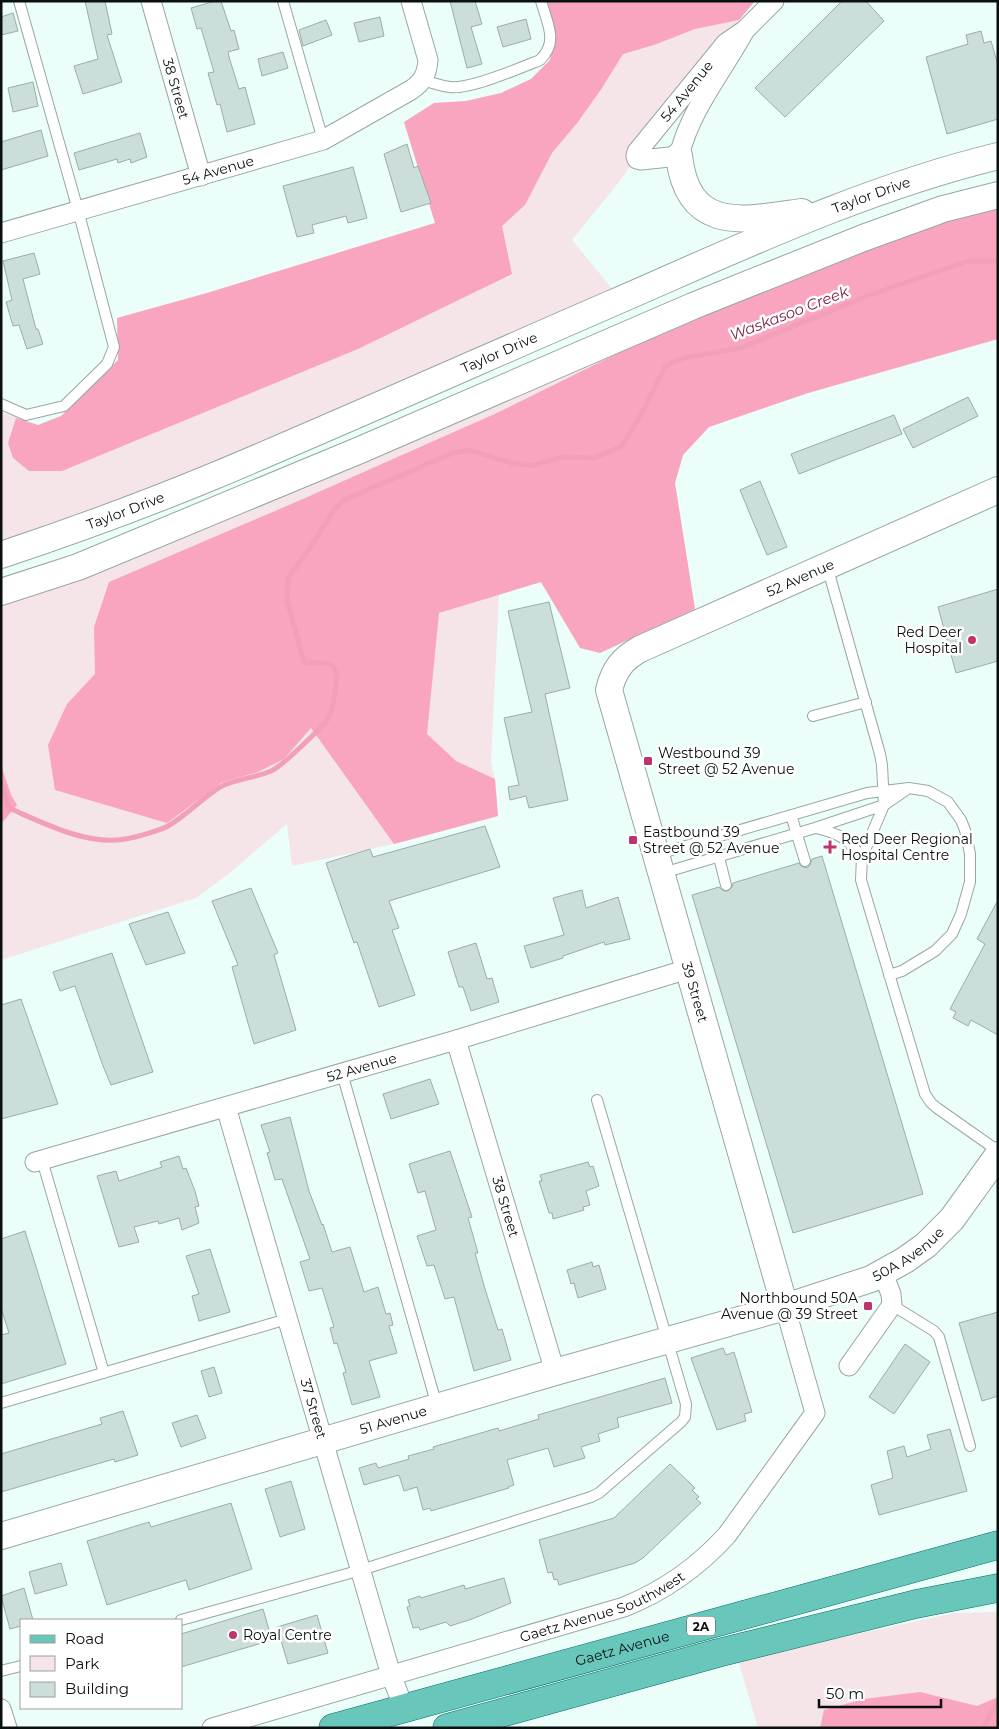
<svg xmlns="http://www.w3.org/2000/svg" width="999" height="1729" font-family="Montserrat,sans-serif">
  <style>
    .green { fill: #f5e5e9 }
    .forest { fill: #f9a5bf }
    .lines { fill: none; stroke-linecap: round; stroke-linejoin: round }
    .stream { stroke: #f29fb9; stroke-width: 5 }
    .building { fill: #ccdeda; stroke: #9cada9 }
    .lane-casing { stroke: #97a7a4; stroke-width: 12 }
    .street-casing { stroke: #97a7a4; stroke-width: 21 }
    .secondary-casing { stroke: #97a7a4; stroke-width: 28 }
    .primary-casing { stroke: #076e62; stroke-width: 29 }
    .lane { stroke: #fff; stroke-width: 10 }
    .street { stroke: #fff; stroke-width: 19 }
    .secondary { stroke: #fff; stroke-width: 26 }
    .primary { stroke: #69c6bb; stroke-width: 28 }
    .poi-dot { fill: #bd336d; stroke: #fff; stroke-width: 2 }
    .labels { text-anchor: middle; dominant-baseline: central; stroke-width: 5; stroke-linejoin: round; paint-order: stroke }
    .shield { fill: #fff; stroke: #545857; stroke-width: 1 }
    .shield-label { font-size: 12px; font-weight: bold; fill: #0a100f }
    .street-label { font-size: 14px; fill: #0a100f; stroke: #fff }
    .poi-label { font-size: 14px; fill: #0a100f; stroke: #fff; text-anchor: start }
    .water-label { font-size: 15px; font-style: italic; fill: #7f2047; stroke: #fff }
  </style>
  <rect width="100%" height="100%" fill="#ecfefa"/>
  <path class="green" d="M 547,1 L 755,1 L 709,56 L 619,182 L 572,240 L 615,292 L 172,480 L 1,541 L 1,412 L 38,425 L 61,416 L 118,360 L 117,318 L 207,293 L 435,223 L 404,122 L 434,103 L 466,101 L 501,93 L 531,79 L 550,60 L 554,41 Z
    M 663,331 L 998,339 L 808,393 L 709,427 L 683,455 L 675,483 L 695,609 L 600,653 L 580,648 L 541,582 L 499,594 L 491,762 L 495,779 L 498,816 L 394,844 L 292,866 L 287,824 L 231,872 L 196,898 L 1,960 L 1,599 Z
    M 998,1612 L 998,1728 L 758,1728 L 738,1660 L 954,1613 Z"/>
  <path class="forest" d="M 547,1 L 755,1 L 739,20 L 695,29 L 654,45 L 623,54 L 602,88 L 578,122 L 552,153 L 525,205 L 502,226 L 512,274 L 358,349 L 62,471 L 29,471 L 13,458 L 8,443 L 16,418 L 38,425 L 61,416 L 118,360 L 117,318 L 207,293 L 435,223 L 404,122 L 434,103 L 466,101 L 501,93 L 531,79 L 550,60 L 554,41 Z
    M 998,201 L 998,339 L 808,393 L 709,427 L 683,455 L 675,483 L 695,609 L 600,653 L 580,648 L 541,582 L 439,613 L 427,734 L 456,761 L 495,779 L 498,816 L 394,844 L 311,728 L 284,759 L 258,772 L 221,783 L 167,823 L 55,790 L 48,745 L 67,704 L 95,674 L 94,627 L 109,582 L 296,502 L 499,412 L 663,331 L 892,238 Z
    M 1,765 L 11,795 L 17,805 L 1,824 Z
    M 920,1692 L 977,1706 L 998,1697 L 998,1728 L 820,1728 L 824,1710 L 864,1699 Z"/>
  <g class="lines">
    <path class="stream" d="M 1,782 L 9,808 C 43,823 88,846 125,839 C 134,838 161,830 168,826 C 187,815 202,798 220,787 C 235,779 255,778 271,771 C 281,767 323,727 329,717 C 333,709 339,677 335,669 C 329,658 312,666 304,662 L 287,600 L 288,578 L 312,545 L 335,508 L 344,500 L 453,453 L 469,450 L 515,464 L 535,465 L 562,457 L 595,458 L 622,446 L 642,413 L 665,367 L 673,362 L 684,358 L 740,348 L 870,295 L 968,261 L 998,261
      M 984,1728 L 988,1718 L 998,1702"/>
  </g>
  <path class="building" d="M 85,1 L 105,1 L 112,34 L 107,35 L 122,82 L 83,94 L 74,66 L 98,59 Z
    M 215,1 L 221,1 L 231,31 L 234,30 L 239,49 L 228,52 L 229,57 L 239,89 L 245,87 L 255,124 L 227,132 L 220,104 L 217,105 L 208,73 L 214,72 L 201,28 L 197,29 L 191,8 Z
    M 450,1 L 475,1 L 482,24 L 471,27 L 482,64 L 467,68 Z
    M 842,1 L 866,1 L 884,21 L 785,117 L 755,88 Z
    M 13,13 L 18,31 L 1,35 L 1,17 Z
    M 380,17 L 384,36 L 359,42 L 354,23 Z
    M 526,19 L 531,39 L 503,47 L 497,27 Z
    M 326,20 L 332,35 L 303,46 L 299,30 Z
    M 981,31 L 984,43 L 991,41 L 998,65 L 998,119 L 947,134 L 926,57 L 968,44 L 966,35 Z
    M 283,52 L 288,68 L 262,76 L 258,59 Z
    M 33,82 L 38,106 L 13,112 L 8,88 Z
    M 41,130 L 48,156 L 1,170 L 1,142 Z
    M 140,133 L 147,157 L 131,163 L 130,159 L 118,163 L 117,159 L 79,170 L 74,153 Z
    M 407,144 L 414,168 L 418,166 L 431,203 L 401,212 L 384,154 Z
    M 353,167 L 367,218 L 348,223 L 346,216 L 312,225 L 314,233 L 297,237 L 283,186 Z
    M 34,253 L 40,274 L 23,279 L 36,329 L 38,329 L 43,344 L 27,349 L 19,325 L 13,326 L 6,302 L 12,300 L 3,261 Z
    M 968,397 L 978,416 L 913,448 L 903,429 Z
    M 894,415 L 902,434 L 799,474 L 791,454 Z
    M 760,481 L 787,547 L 767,555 L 740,490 Z
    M 998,589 L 998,661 L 956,673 L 938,607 Z
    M 549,602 L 570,688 L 545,694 L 568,800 L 529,808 L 526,796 L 510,800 L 508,787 L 519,785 L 504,718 L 532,712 L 508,611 Z
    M 485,826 L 500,867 L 389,901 L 399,928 L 392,930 L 415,995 L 379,1007 L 357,942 L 354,943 L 326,863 L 370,849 L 373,857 Z
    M 822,856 L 923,1194 L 793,1233 L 692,895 L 719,887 L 724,891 L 728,891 L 732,887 L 733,883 L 799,863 L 801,866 L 807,868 L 810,865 L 812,859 Z
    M 251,888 L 278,953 L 274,955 L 296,1030 L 254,1044 L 232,967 L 238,965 L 212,901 Z
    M 582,890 L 586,908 L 618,897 L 630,939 L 605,945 L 604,942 L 563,956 L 563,958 L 531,968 L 524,946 L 564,935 L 553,898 Z
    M 998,900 L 998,1035 L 971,1020 L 968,1026 L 953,1018 L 956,1012 L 950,1009 L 985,944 L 977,939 Z
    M 168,912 L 185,953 L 146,965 L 129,924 Z
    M 476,943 L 487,979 L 492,978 L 499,1002 L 471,1011 L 463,987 L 459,987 L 448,952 Z
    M 112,953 L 153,1072 L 111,1085 L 103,1066 L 75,986 L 60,991 L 53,972 Z
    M 21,999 L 58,1104 L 1,1119 L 1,1005 Z
    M 430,1079 L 439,1104 L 391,1119 L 383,1094 Z
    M 290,1117 L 309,1191 L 322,1225 L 323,1224 L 332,1252 L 350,1247 L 364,1292 L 378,1287 L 386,1314 L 390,1313 L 393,1325 L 389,1326 L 397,1353 L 369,1361 L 380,1397 L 352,1405 L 343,1373 L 346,1372 L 337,1343 L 334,1344 L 330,1328 L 334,1327 L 322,1288 L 309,1291 L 300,1262 L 310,1259 L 282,1179 L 275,1180 L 267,1153 L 270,1152 L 261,1125 Z
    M 450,1151 L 472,1217 L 468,1218 L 478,1253 L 475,1253 L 485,1289 L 498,1330 L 502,1329 L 511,1360 L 474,1371 L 454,1297 L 445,1299 L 434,1265 L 427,1266 L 417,1236 L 436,1230 L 425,1191 L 418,1193 L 409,1164 Z
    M 179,1156 L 183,1169 L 186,1168 L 195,1191 L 199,1206 L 195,1207 L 199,1223 L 182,1230 L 179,1218 L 159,1224 L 158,1221 L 134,1227 L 139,1242 L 119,1247 L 97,1176 L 116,1171 L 119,1181 L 162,1167 L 160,1162 Z
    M 588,1162 L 590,1167 L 593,1166 L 599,1186 L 586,1191 L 590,1205 L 583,1207 L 584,1210 L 553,1219 L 552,1213 L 549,1213 L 539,1181 L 542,1181 L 540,1175 Z
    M 25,1231 L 66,1364 L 1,1384 L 1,1335 L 9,1333 L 1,1308 L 1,1239 Z
    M 210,1249 L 230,1312 L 199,1321 L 192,1296 L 199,1294 L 186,1256 Z
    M 592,1262 L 593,1267 L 599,1265 L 606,1289 L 578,1298 L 574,1283 L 571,1284 L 567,1270 Z
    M 998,1312 L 998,1396 L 982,1401 L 959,1323 Z
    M 905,1344 L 930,1362 L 894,1414 L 869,1397 Z
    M 723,1348 L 726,1355 L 734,1352 L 752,1412 L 744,1414 L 746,1421 L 717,1430 L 691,1358 Z
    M 214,1367 L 222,1393 L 209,1397 L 201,1371 Z
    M 665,1378 L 672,1403 L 617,1418 L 619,1427 L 598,1434 L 600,1441 L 581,1447 L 585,1458 L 554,1467 L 548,1448 L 507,1460 L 514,1485 L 508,1487 L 509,1488 L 431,1511 L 430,1508 L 423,1510 L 417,1487 L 404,1491 L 399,1475 L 364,1485 L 359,1468 L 376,1463 L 378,1468 L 409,1459 L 408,1456 L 434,1449 L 433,1447 L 498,1428 L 499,1431 L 539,1419 L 538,1415 Z
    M 123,1411 L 138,1455 L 115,1462 L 114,1459 L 1,1492 L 1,1454 L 102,1424 L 100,1418 Z
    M 197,1415 L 206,1438 L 181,1447 L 172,1423 Z
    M 950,1429 L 967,1491 L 879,1515 L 871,1485 L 893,1478 L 887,1451 L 904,1446 L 907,1457 L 931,1449 L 927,1435 Z
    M 670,1464 L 695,1488 L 692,1490 L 699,1497 L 696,1499 L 701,1503 L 643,1558 L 635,1563 L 559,1585 L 557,1579 L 554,1580 L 552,1572 L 548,1573 L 539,1540 L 614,1518 Z
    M 291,1481 L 305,1529 L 280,1537 L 265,1489 Z
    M 231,1503 L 252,1569 L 189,1590 L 186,1580 L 107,1605 L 87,1541 L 149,1522 L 151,1527 Z
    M 61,1563 L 67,1585 L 35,1594 L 29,1572 Z
    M 504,1578 L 511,1603 L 472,1619 L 450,1626 L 446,1622 L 420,1630 L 419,1627 L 413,1628 L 407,1607 L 410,1606 L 408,1600 L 420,1596 L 421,1598 L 464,1585 L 465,1589 Z
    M 24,1588 L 33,1620 L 21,1620 L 21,1626 L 10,1629 L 1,1596 Z
    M 263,1609 L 272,1640 L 181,1667 L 181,1634 Z
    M 317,1615 L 328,1653 L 288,1664 L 277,1627 Z"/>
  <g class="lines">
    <g class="lane-casing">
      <path id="lane" d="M 283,1 L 323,140
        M 423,80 C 432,83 441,86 450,87 C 469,90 520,68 540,60 C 559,42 547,23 541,1
        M 1,404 L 26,415 L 64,406 L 107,364 L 114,347 L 78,210 L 19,1
        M 827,566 L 880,754 L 882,765 L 884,805 L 862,857 L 861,880 L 925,1094 L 931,1103 L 937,1108 L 998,1151
        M 813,716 L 866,702
        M 791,815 L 805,861
        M 816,828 C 841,834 846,838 862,857
        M 714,838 L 726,885
        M 655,855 L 867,793 L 909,788 L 928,791 L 948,802 L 961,820 L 965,830 L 970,854 L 970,882 L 961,914 L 952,934 L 935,951 L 902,971 L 889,975
        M 663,873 L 815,828 L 884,805 L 906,790
        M 342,1073 L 437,1406
        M 42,1160 L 104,1373
        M 892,1305 L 934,1331 L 939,1337 L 970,1446
        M 1,1403 L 287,1319
        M 181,1620 L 361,1570 L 591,1497 L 599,1493 L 681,1422 L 685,1417 L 686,1404 L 597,1100
        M 1,1671 L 21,1666"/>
    </g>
    <g class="street-casing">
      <g id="street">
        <path id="s1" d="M 151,1 L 201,176"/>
        <path id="s2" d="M 745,30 C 722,72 691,108 679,156 L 641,160 L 637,159 L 636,156 L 637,152 L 726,43 L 745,30 L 774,1"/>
        <path id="s3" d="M 1,233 L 323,140 L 411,90 C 423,82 427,74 428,60 L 411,1"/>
        <path id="s4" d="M 456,1040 L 555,1372"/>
        <path id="s5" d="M 226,1107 L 391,1675 L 404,1708"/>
        <path id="s6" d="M 35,1162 L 456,1040 L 688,969"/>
        <path d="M 849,1366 L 892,1305 L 891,1294 L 883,1274"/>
        <path d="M 1,1709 L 7,1728"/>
        <path id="s7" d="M 212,1728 L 624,1607 C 664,1591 698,1567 727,1535 L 815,1413 L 785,1307"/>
      </g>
    </g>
    <g class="secondary-casing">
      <g id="secondary">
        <path d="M 679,156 C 688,234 744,220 802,212"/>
        <path id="s8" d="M 1,555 C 73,531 144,505 214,476 C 348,420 481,360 615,302 C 739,248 866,188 998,156"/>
        <path d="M 1,592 L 78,567 L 360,450 L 693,306 L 863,238 L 943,209 L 998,195"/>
        <path id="s9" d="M 785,1307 L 609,690 C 614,670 622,659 640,649 L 998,490"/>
        <path id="s10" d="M 1,1536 L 555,1372 L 785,1307 L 871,1279 L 905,1260 L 926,1245 L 952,1219 L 998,1155"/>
      </g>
    </g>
    <g class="primary-casing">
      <g id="primary">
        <path id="s11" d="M 333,1728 L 998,1545"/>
        <path d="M 447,1728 L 718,1653 L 916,1604 L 998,1588"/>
      </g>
    </g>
    <use href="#lane" class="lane"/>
    <use href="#street" class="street"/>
    <use href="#secondary" class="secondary"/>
    <use href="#primary" class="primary"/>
  </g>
  <g class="poi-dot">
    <circle cx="972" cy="640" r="5"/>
    <rect x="643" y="756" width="10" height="10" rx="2.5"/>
    <rect x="628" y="835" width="10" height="10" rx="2.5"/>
    <path d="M827.5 839.5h5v5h5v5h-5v5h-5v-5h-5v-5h5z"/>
    <rect x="863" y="1301" width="10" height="10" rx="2.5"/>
    <circle cx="233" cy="1635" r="5"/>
  </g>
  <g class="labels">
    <rect class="shield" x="687" y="1616.5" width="28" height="19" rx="4"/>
    <g class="shield-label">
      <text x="701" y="1626">2A</text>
    </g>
    <g class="street-label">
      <text stroke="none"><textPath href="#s1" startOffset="91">38 Street</textPath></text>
      <text stroke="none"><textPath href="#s2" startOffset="271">54 Avenue</textPath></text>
      <text stroke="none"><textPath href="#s3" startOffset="226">54 Avenue</textPath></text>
      <text stroke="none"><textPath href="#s8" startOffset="942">Taylor Drive</textPath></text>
      <text stroke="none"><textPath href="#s8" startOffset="538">Taylor Drive</textPath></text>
      <text stroke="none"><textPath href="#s8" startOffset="132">Taylor Drive</textPath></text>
      <text stroke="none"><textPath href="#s9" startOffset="870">52 Avenue</textPath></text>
      <text transform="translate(695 992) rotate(74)">39 Street</text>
      <text stroke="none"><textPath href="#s6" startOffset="340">52 Avenue</textPath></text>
      <text stroke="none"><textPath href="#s4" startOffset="174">38 Street</textPath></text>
      <text stroke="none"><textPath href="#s10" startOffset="952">50A Avenue</textPath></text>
      <text stroke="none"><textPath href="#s5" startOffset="314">37 Street</textPath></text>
      <text stroke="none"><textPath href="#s10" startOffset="409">51 Avenue</textPath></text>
      <text stroke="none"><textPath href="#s7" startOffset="409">Gaetz Avenue Southwest</textPath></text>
      <text stroke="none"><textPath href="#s11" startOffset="300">Gaetz Avenue</textPath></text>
    </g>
    <g class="poi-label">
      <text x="962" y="632" text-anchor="end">Red Deer<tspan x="962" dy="16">Hospital</tspan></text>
      <text x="658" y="753">Westbound 39<tspan x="658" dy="16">Street @ 52 Avenue</tspan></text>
      <text x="643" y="832">Eastbound 39<tspan x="643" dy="16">Street @ 52 Avenue</tspan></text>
      <text x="841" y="839">Red Deer Regional<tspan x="841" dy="16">Hospital Centre</tspan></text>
      <text x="858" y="1298" text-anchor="end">Northbound 50A<tspan x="858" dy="16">Avenue @ 39 Street</tspan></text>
      <text x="243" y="1635">Royal Centre</text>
    </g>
    <g class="water-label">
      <text transform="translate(789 313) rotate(-21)">Waskasoo Creek</text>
    </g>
  </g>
  <rect width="999" height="1729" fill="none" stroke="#0a100f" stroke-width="5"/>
  <rect x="20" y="1619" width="162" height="90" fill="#ffffff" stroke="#9d9f9f"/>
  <rect x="30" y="1635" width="25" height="8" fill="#69c6bb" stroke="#9d9f9f"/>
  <text x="65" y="1644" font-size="15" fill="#0a100f">Road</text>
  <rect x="30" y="1656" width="25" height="15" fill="#f5e5e9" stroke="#9d9f9f"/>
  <text x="65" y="1669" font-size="15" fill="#0a100f">Park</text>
  <rect x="30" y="1682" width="25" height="15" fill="#ccdeda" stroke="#9d9f9f"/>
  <text x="65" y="1694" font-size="15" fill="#0a100f">Building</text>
  <path d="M819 1699v8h122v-8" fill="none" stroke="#0a100f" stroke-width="2.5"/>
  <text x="826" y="1699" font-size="15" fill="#0a100f" stroke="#ffffff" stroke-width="4" paint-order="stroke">50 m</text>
</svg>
